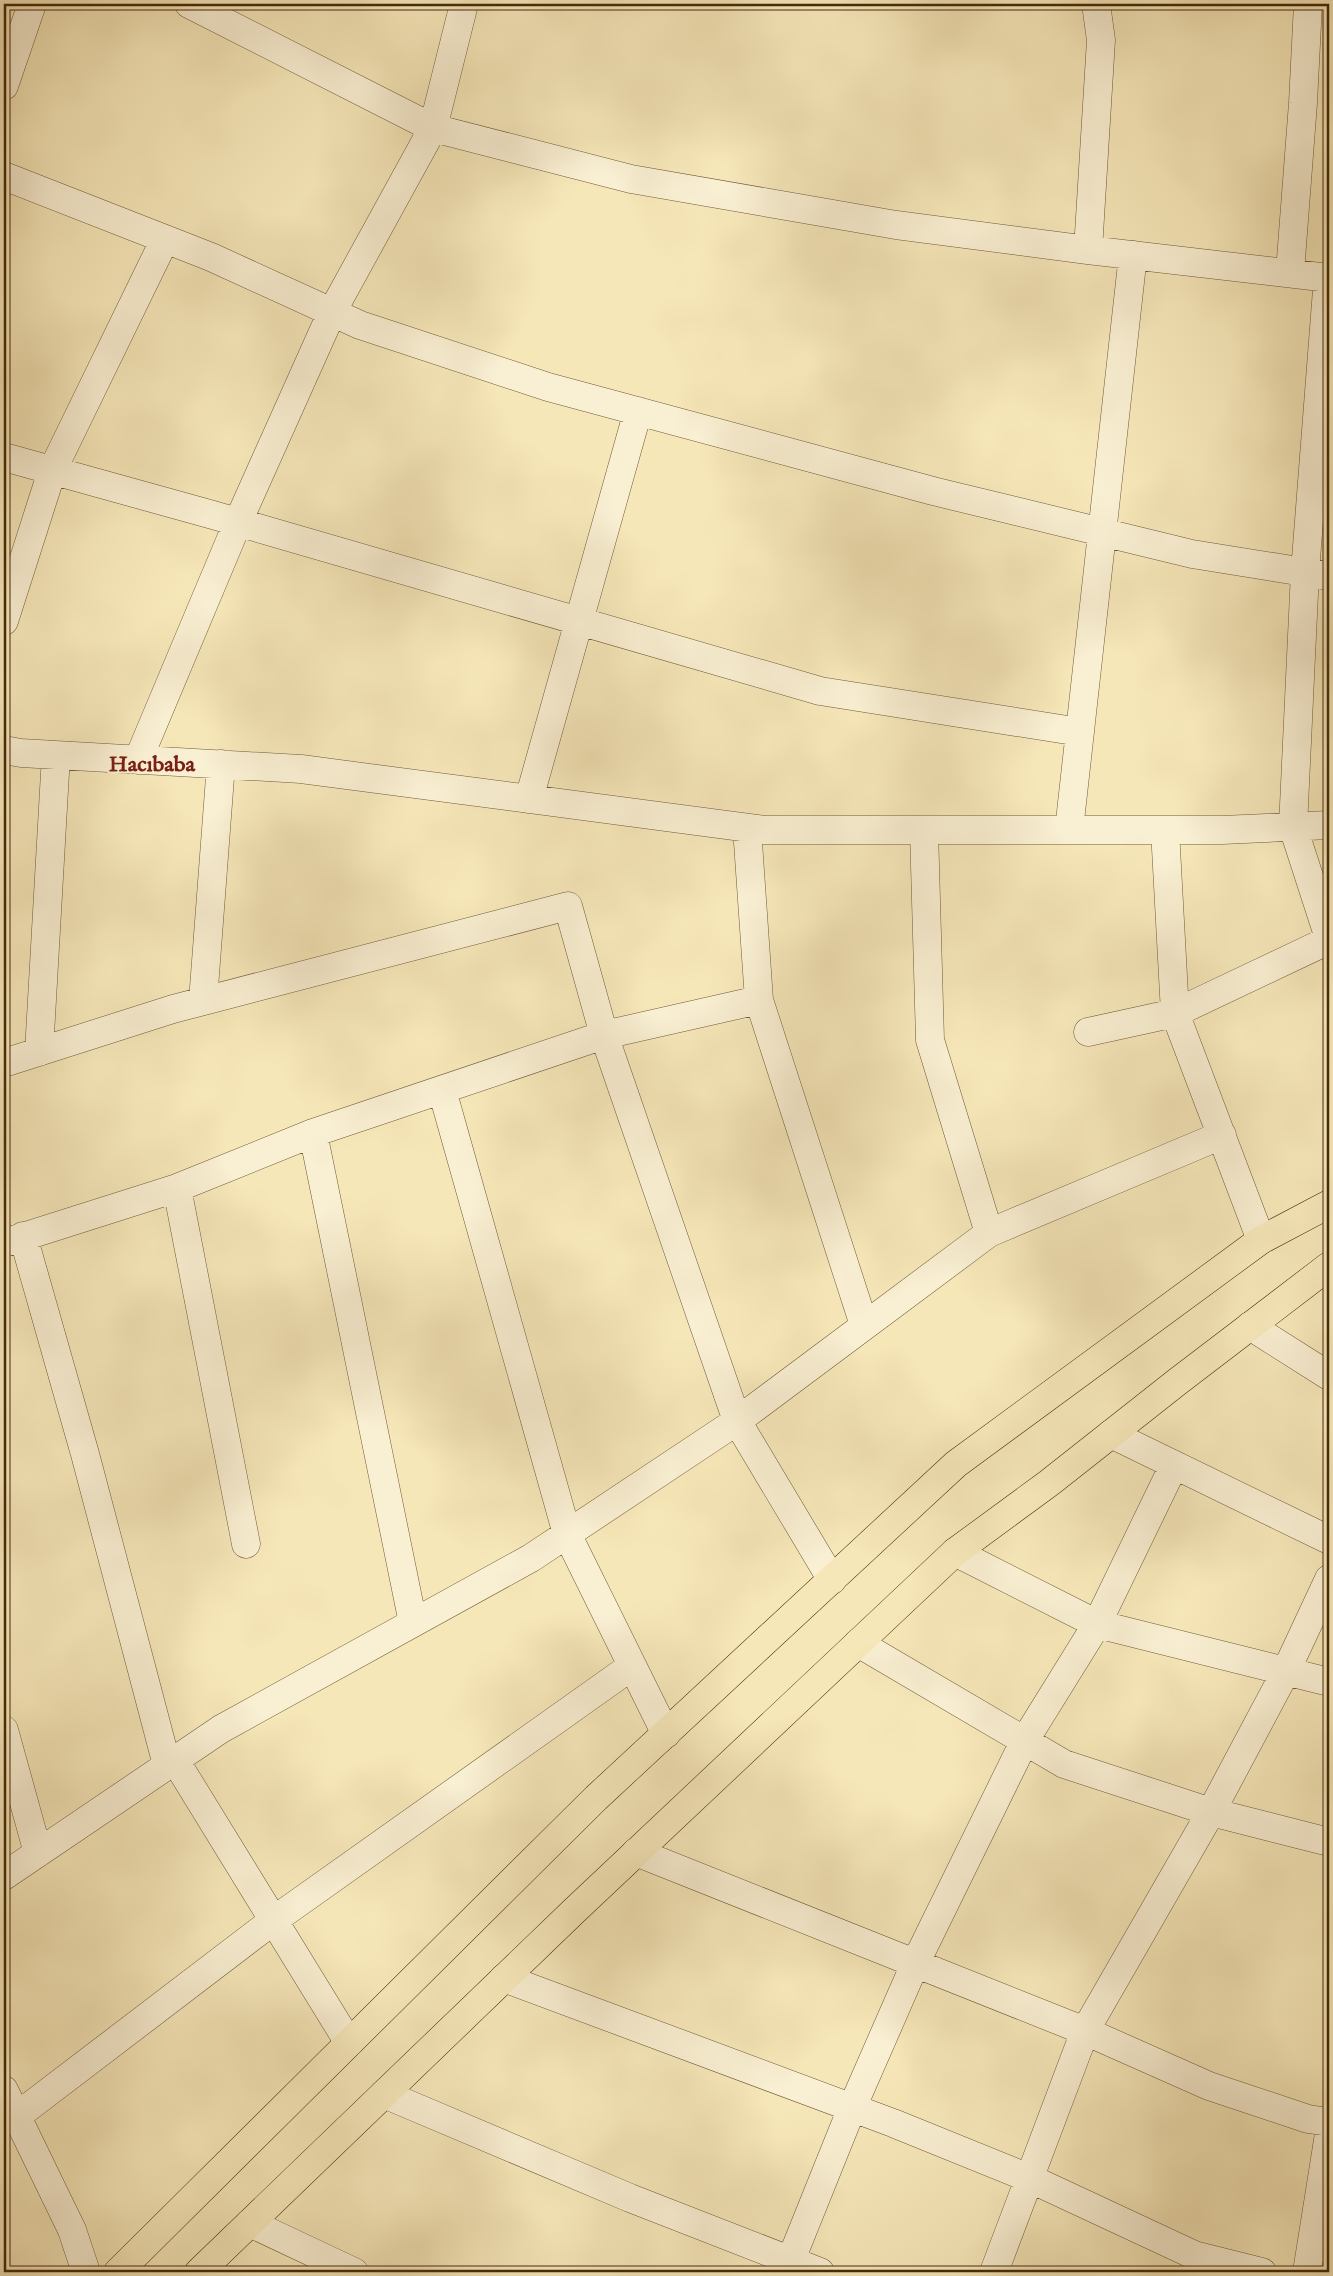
<svg xmlns="http://www.w3.org/2000/svg" width="1333" height="2276" font-family="'IM FELL English',serif">
  <style>
    .lines { fill: none; stroke-linecap: round; stroke-linejoin: round }
    .minor-casing { stroke: #705a36; stroke-width: 29 }
    .major-casing { stroke: #442b0a; stroke-width: 29 }
    .minor { stroke: #f9efd2; stroke-width: 28 }
    .major { stroke: #f6e7b9; stroke-width: 28 }
    .labels { text-anchor: middle; dominant-baseline: central; stroke-width: 4; stroke-linejoin: round; paint-order: stroke }
    .district-label { font-size: 22px; font-weight: bold; fill: #7a1f14; stroke: #f9efd2 }
  </style>
  <rect width="100%" height="100%" fill="#f6e7b9"/>
  <filter id="stains"><feTurbulence type="fractalNoise" baseFrequency=".004" numOctaves="4"/><feColorMatrix values="0 0 0 0 .2 0 0 0 0 .09 0 0 0 0 .02 0 0 0 .5 -.17"/></filter>
  <radialGradient id="worn" r=".72"><stop offset=".6" stop-color="#630" stop-opacity="0"/><stop offset="1" stop-color="#630" stop-opacity=".3"/></radialGradient>
  <g class="lines">
    <g class="minor-casing">
      <path id="minor" d="M 189,4 L 433,128 L 631,179 L 896,225 L 1088,250 L 1329,278
        M 4,86 L 32,4
        M 4,176 L 211,257 L 360,325 L 548,387 L 933,491 L 1192,554 L 1329,576
        M 1088,250 L 1101,40 L 1096,4
        M 1290,272 L 1303,103 L 1308,4
        M 1328,277 L 1305,572 L 1293,827 L 1329,938
        M 4,457 L 213,515 L 820,691 L 1080,732
        M 4,621 L 52,471 L 165,239
        M 4,750 L 21,753 L 301,769 L 765,830 L 1222,830 L 1329,825
        M 138,760 L 238,522 L 332,312 L 433,128 L 464,4
        M 529,799 L 638,411
        M 924,830 L 930,1040 L 989,1233
        M 1069,830 L 1133,255
        M 1165,830 L 1175,1013 L 1261,1240
        M 759,1000 L 864,1325
        M 203,1001 L 221,764
        M 1088,1032 L 1175,1013 L 1329,940
        M 39,1052 L 56,755
        M 4,1063 L 173,1009 L 568,906 L 604,1035 L 759,1000 L 747,828
        M 442,1090 L 567,1534 L 666,1734
        M 313,1133 L 413,1623
        M 177,1188 L 246,1544
        M 23,1236 L 85,1454 L 167,1765
        M 4,1243 L 177,1188 L 313,1133 L 604,1035 L 737,1421 L 832,1580
        M 1250,1326 L 1329,1376
        M 1111,1434 L 1329,1540
        M 955,1552 L 1097,1624 L 1329,1682
        M 858,1643 L 1064,1764 L 1211,1812 L 1329,1842
        M 4,1730 L 38,1853
        M 175,1760 L 349,2043
        M 636,1852 L 1085,2031 L 1209,2086 L 1308,2119 L 1329,2122
        M 4,1876 L 221,1729 L 531,1558 L 737,1421 L 989,1233 L 1222,1135
        M 504,1978 L 893,2123 L 1031,2179 L 1194,2255 L 1262,2272
        M 4,2090 L 72,2230 L 86,2272
        M 384,2094 L 630,2198 L 820,2272
        M 17,2116 L 274,1920 L 632,1666
        M 250,2223 L 354,2272
        M 786,2272 L 852,2108 L 915,1964 L 1025,1740 L 1097,1624 L 1174,1465
        M 994,2272 L 1085,2031 L 1211,1812 L 1286,1671 L 1329,1579
        M 1307,2272 L 1329,2134"/>
    </g>
    <g class="major-casing">
      <path id="major" d="M 118,2272 L 596,1798 L 956,1464 L 1261,1240 L 1329,1204
        M 199,2272 L 574,1911 L 955,1552 L 1049,1483 L 1177,1382 L 1329,1266"/>
    </g>
    <use href="#minor" class="minor"/>
    <use href="#major" class="major"/>
  </g>
  <g class="labels">
    <g class="district-label">
      <text x="152" y="765">Hacıbaba</text>
    </g>
  </g>
  <rect width="1333" height="2276" fill="none" stroke="#f6e7b9" stroke-width="20"/>
  <rect x="5" y="5" width="1323" height="2266" fill="none" stroke="#442b0a" stroke-width="2.5"/>
  <rect x="10" y="10" width="1313" height="2256" fill="none" stroke="#442b0a"/>
  <rect width="100%" height="100%" filter="url(#stains)"/>
  <rect width="100%" height="100%" fill="url(#worn)"/>
</svg>
